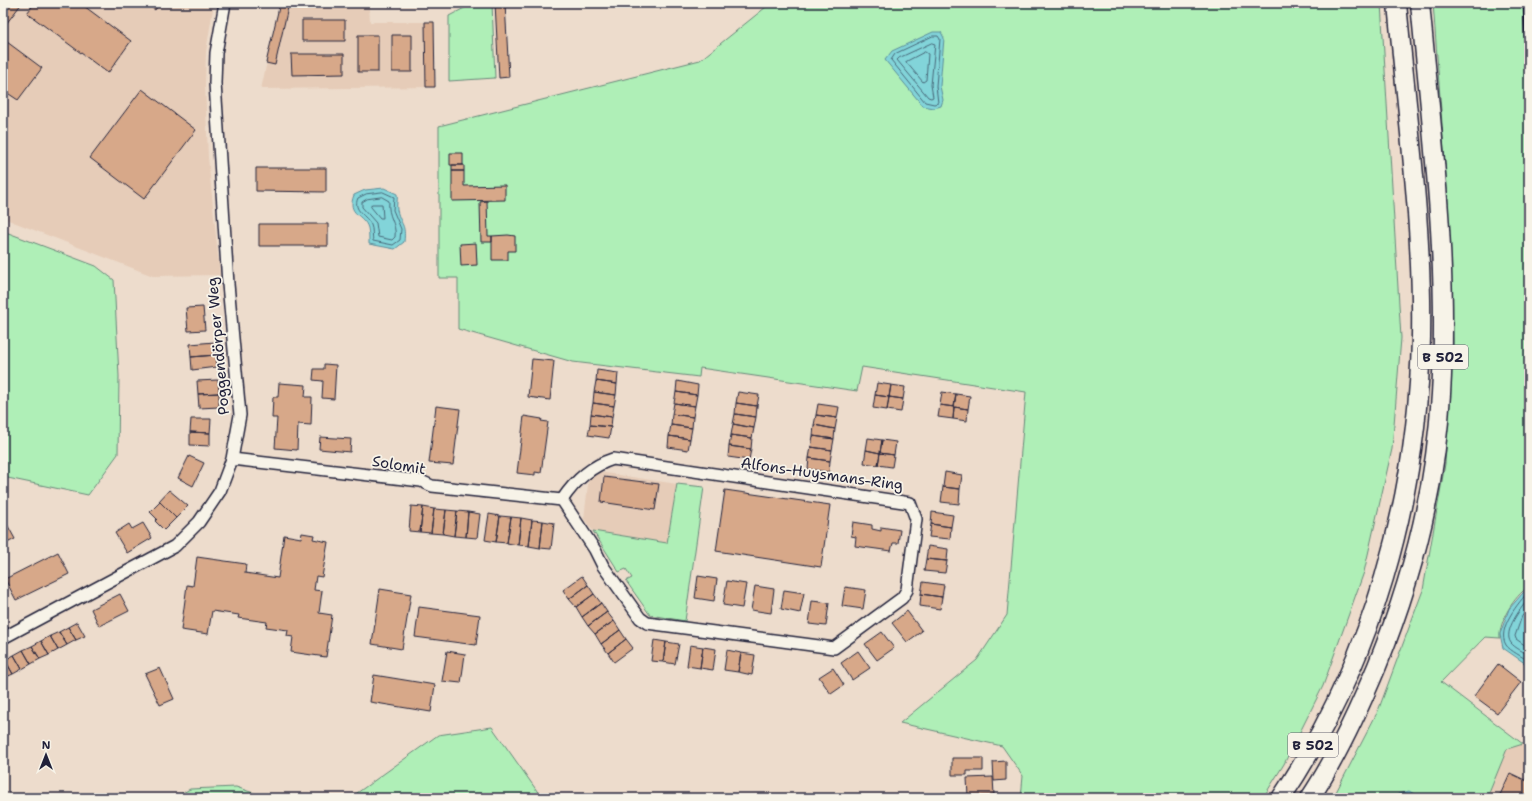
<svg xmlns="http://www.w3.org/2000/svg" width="1532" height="801" font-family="'Shantell Sans',sans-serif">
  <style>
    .built { fill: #e6ccb8 }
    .green { fill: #afefb7; stroke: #688879 }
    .water { fill: #82d4d9; stroke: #5c8d9a }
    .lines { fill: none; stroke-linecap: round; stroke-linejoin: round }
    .shore { stroke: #48697a; stroke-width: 1 }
    .building { fill: #d7a889; stroke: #22223b }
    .minor-casing { stroke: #22223b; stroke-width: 14 }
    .trunk-casing { stroke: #22223b; stroke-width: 21 }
    .minor { stroke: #f7f3e8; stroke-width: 11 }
    .trunk { stroke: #f7f3e8; stroke-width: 18 }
    .rail { stroke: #22223b; stroke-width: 3 }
    .labels { text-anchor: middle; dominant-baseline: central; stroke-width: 3.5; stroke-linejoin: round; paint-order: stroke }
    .shield { fill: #f7f3e8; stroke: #62616f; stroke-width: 1 }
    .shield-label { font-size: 14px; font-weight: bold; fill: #22223b }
    .street-label { font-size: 15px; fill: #22223b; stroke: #f7f3e8 }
  </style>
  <rect width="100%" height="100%" fill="#eddccc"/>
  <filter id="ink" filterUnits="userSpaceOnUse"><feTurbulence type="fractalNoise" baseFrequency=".025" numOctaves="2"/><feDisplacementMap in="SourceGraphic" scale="8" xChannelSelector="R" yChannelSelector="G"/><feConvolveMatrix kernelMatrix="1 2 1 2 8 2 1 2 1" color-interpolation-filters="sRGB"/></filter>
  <g filter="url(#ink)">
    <path class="built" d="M 3,3 L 214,3 L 206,52 L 205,84 L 208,157 L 220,275 L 153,276 L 3,218 Z
      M 280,3 L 369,3 L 370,22 L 434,22 L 435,87 L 261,89 Z
      M 599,472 L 677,484 L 667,543 L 593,531 L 584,519 L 589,476 Z
      M 1523,744 L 1529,749 L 1529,798 L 1487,798 L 1507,749 Z"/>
    <path class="green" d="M 474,3 L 492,3 L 495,78 L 449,81 L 449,16 Z
      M 771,3 L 1381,3 L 1401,338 L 1392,449 L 1364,572 L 1323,686 L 1284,764 L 1263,798 L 1021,798 L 1023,776 L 1002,746 L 900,723 L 977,660 L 1007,615 L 1026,392 L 862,367 L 857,391 L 700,368 L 699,377 L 573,362 L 458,329 L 458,278 L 439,278 L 439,126 L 700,60 Z
      M 1433,3 L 1529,3 L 1529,586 C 1514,597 1499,620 1500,638 L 1485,637 L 1441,682 L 1523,744 L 1507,749 L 1487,798 L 1333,798 L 1378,711 L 1423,590 L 1445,464 L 1453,343 L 1448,204 Z
      M 3,231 L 96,266 L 114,280 L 119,376 L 118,454 L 88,495 L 3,477 Z
      M 677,484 L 704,487 L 685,621 L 650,615 L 626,581 L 632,578 L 626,569 L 619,572 L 593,531 L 667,543 Z
      M 492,727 L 542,798 L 350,798 L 438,735 Z
      M 236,787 L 268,798 L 174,798 L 190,789 Z"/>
    <path class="water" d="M 933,32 L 941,32 L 944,38 L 940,86 L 943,100 L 941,106 L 934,108 L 923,106 L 885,60 L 892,51 Z
      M 384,188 L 397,194 C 398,199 396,205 397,210 C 401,226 406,223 404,242 L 395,249 L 369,244 C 369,239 369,233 368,228 C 364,214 346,215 354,195 L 365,190 Z
      M 1529,586 L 1529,666 L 1503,648 L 1500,634 L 1509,609 Z
      M 1409,791 L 1421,798 L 1394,798 L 1398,794 Z"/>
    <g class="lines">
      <path class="shore" d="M 933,36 L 938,36 L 940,39 L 936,86 L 938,103 L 934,104 L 925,102 L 891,60 L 895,54 Z
        M 932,43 L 935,44 L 931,85 L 933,97 L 931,98 L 928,97 L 897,60 L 899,58 Z
        M 925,52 L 928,54 L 926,80 L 923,82 L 906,62 Z
        M 383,192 L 394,197 L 393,210 L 401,229 L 400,240 L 393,245 L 373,241 C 372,236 373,229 371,225 C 367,215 352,211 358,198 L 366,194 Z
        M 382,197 L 389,201 C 387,217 397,223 395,237 L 392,240 L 378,237 L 376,223 L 362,207 L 362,202 L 367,199 Z
        M 372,204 L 382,204 L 383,218 L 380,218 L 371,207 Z
        M 1529,591 C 1519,602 1496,629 1506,645 C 1510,651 1523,657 1529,661
        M 1529,598 C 1522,607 1502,631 1511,643 C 1515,648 1524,652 1529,655
        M 1529,608 L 1522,616 L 1515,636 L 1516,639 L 1529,648"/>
    </g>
    <path class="building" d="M 8,3 L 22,3 L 3,28 L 3,8 Z
      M 35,3 L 80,3 L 131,41 L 108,73 L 27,13 Z
      M 146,3 L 160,3 L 155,10 Z
      M 280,3 L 289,3 L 275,65 L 266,63 Z
      M 308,3 L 345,3 L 345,6 L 308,7 Z
      M 495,3 L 505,3 L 509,77 L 499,78 Z
      M 302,20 L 345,20 L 345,41 L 302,41 Z
      M 425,22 L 434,22 L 435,87 L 426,87 Z
      M 358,35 L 378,35 L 378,72 L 358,72 Z
      M 392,35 L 412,35 L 412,72 L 392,72 Z
      M 3,39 L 42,68 L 18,100 L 3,90 Z
      M 291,54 L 344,54 L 344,74 L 292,75 Z
      M 142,89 L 196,130 L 144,199 L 90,158 Z
      M 450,153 L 463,153 L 463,165 L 450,165 Z
      M 452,165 L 464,165 L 464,171 L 452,171 Z
      M 256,168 L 326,168 L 326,192 L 256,191 Z
      M 452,171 L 464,171 L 464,186 L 505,185 L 505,200 L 452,201 Z
      M 487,201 L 488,236 L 492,236 L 492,242 L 481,242 L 480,202 Z
      M 259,224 L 328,224 L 328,246 L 259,246 Z
      M 508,235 L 515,236 L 515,251 L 508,251 L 508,260 L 492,260 L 492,236 Z
      M 476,243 L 477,265 L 461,266 L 460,244 Z
      M 203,307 L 205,330 L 188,331 L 186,308 Z
      M 215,342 L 216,355 L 191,357 L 190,344 Z
      M 216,355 L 217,367 L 192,370 L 191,357 Z
      M 532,359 L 554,361 L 550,400 L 528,397 Z
      M 324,364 L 336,365 L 334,399 L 322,398 L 323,381 L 313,380 L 314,369 L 324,369 Z
      M 597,370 L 618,373 L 617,384 L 596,381 Z
      M 218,380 L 219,393 L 198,394 L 197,381 Z
      M 596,381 L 617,384 L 616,395 L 594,392 Z
      M 677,381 L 698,385 L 697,395 L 676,392 Z
      M 279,383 L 306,385 L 305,397 L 312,397 L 311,425 L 298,424 L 297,450 L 275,448 L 277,418 L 272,418 L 273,397 L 278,397 Z
      M 877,383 L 891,385 L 889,397 L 875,395 Z
      M 891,385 L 905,387 L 903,399 L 889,397 Z
      M 594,392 L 616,395 L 614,406 L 593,403 Z
      M 676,392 L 697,395 L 695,406 L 674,403 Z
      M 738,392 L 759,395 L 757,406 L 736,403 Z
      M 942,392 L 956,394 L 954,407 L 940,405 Z
      M 219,393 L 219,407 L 199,408 L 198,394 Z
      M 956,394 L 970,396 L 968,409 L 954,407 Z
      M 875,395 L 889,397 L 887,410 L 873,408 Z
      M 889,397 L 903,399 L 901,412 L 887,410 Z
      M 593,403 L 614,406 L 612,417 L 591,414 Z
      M 674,403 L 695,406 L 693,417 L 672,414 Z
      M 736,403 L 757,406 L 756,417 L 735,414 Z
      M 818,404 L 839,407 L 837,418 L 816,415 Z
      M 940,405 L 954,407 L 953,419 L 938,417 Z
      M 436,406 L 460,409 L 453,465 L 429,463 Z
      M 954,407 L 968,409 L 967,421 L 953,419 Z
      M 591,414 L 612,417 L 611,427 L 590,425 Z
      M 672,414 L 693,417 L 692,428 L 671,425 Z
      M 735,414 L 756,417 L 754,428 L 733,424 Z
      M 816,415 L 837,418 L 835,429 L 814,425 Z
      M 524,416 L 542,419 L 541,421 L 548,422 L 541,473 L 535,472 L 535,475 L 517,473 Z
      M 191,419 L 211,419 L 210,433 L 190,432 Z
      M 733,424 L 754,428 L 752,438 L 731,435 Z
      M 590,425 L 611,427 L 609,438 L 588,435 Z
      M 671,425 L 692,428 L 690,439 L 669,436 Z
      M 814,425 L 835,429 L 834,439 L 813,436 Z
      M 190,432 L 210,433 L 210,446 L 190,445 Z
      M 731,435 L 752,438 L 751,449 L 729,446 Z
      M 669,436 L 690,439 L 688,450 L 668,447 Z
      M 813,436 L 834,439 L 832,450 L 811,447 Z
      M 320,437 L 351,439 L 350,452 L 319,449 Z
      M 868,438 L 882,440 L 880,453 L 866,450 Z
      M 882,440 L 896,442 L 894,455 L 880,453 Z
      M 729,446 L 751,449 L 749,460 L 728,457 Z
      M 811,447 L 832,450 L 830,461 L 809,458 Z
      M 866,450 L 880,453 L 878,465 L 864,463 Z
      M 880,453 L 894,455 L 892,467 L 878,465 Z
      M 189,456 L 204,463 L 193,486 L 178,478 Z
      M 809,458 L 830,461 L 829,472 L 808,469 Z
      M 945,472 L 962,475 L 960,489 L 943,487 Z
      M 604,477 L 659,484 L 655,510 L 601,502 Z
      M 943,487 L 960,489 L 959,504 L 941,502 Z
      M 169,490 L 188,506 L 176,518 L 159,501 Z
      M 725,490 L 830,505 L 821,567 L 716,551 Z
      M 160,502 L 176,518 L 164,530 L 155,521 L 157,519 L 150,512 Z
      M 411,506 L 423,507 L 420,532 L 409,531 Z
      M 423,507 L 434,509 L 431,533 L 420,532 Z
      M 434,509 L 446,510 L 443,534 L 431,533 Z
      M 446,510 L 457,511 L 454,536 L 443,534 Z
      M 457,511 L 468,512 L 466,537 L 454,536 Z
      M 468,512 L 480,514 L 477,538 L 466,537 Z
      M 932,512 L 953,515 L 951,527 L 931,524 Z
      M 489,514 L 500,516 L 496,542 L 485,540 Z
      M 500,516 L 511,517 L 507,543 L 496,542 Z
      M 3,517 L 15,539 L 3,545 Z
      M 511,517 L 521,518 L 518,545 L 507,543 Z
      M 521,518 L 532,520 L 529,546 L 518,545 Z
      M 532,520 L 543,521 L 540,548 L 529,546 Z
      M 543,521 L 554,523 L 551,549 L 540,548 Z
      M 853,522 L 872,525 L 872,529 L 881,531 L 881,527 L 900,530 L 898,543 L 893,543 L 891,551 L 855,546 L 856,537 L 851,536 Z
      M 143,523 L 152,538 L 127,553 L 115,533 L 129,524 L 132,529 Z
      M 931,524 L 951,527 L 950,539 L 929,537 Z
      M 302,533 L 314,535 L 313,539 L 328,542 L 322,577 L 316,576 L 314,590 L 322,591 L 319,613 L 332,615 L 326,657 L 291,652 L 293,637 L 287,636 L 288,630 L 266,627 L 267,622 L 238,618 L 239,615 L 212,611 L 208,634 L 181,630 L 187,585 L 193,586 L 197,557 L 246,564 L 245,573 L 278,578 L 284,535 L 301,538 Z
      M 928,546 L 948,549 L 947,561 L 926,559 Z
      M 58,552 L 69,574 L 16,600 L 5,579 Z
      M 926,559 L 947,561 L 945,573 L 924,571 Z
      M 582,576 L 588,585 L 569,599 L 563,590 Z
      M 698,576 L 717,579 L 714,601 L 695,598 Z
      M 727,581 L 746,584 L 742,608 L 723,605 Z
      M 923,582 L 944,585 L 942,597 L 921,594 Z
      M 588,585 L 594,594 L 576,607 L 569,599 Z
      M 755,586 L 774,589 L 771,613 L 751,610 Z
      M 845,587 L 866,590 L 863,609 L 842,606 Z
      M 380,589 L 411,594 L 402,649 L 372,644 Z
      M 784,590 L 804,593 L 800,613 L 781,609 Z
      M 120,594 L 129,611 L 99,626 L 91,609 Z
      M 594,594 L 601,603 L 582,617 L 576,607 Z
      M 921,594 L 942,597 L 940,609 L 920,606 Z
      M 812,601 L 829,603 L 826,626 L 809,624 Z
      M 601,603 L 607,612 L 588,626 L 582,617 Z
      M 419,607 L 480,615 L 476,645 L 415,637 Z
      M 907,611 L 922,631 L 907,642 L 892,623 Z
      M 607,612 L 614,621 L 595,634 L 588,626 Z
      M 614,621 L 620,630 L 601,644 L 595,634 Z
      M 77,622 L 85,636 L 76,640 L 68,627 Z
      M 68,627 L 76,640 L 67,645 L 59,632 Z
      M 620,630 L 626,639 L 608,653 L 601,644 Z
      M 59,632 L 67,645 L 58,650 L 50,636 Z
      M 882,632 L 894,648 L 877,660 L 865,644 Z
      M 50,636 L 58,650 L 49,655 L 41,641 Z
      M 626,639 L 633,648 L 614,662 L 608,653 Z
      M 654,640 L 666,642 L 663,662 L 651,661 Z
      M 41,641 L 49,655 L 40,659 L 32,646 Z
      M 666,642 L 679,644 L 675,664 L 663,662 Z
      M 690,645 L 703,647 L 700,668 L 687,666 Z
      M 32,646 L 40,659 L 31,664 L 23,650 Z
      M 703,647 L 716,649 L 713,670 L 700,668 Z
      M 23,650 L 31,664 L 22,669 L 14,655 Z
      M 727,650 L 741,653 L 738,672 L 724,670 Z
      M 447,651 L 465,654 L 461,683 L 442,681 Z
      M 858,651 L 870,668 L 852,680 L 841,663 Z
      M 741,653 L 755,655 L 752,675 L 738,672 Z
      M 14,655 L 22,669 L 13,674 L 5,660 Z
      M 5,660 L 13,674 L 4,678 L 3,661 Z
      M 1498,664 L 1521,682 L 1497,713 L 1474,696 Z
      M 160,668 L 174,699 L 160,705 L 145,674 Z
      M 833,668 L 844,685 L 831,694 L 819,677 Z
      M 374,675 L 435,685 L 431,712 L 370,702 Z
      M 952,758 L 983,758 L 983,771 L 967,771 L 967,775 L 952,775 Z
      M 1006,761 L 1006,780 L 994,781 L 993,762 Z
      M 1510,773 L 1529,782 L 1529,798 L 1508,798 L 1500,795 Z
      M 993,777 L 994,795 L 968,796 L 967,778 Z
      M 1499,794 L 1500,795 L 1508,798 L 1498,798 Z"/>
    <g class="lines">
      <g class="minor-casing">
        <path id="minor" d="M 232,459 L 421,481 L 432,486 L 562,500
          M 613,459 L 910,503 L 916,519 L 907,590 L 902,598 L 834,648 L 647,623 L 640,618 L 603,566 L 595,550 L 562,500 C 574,482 591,466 613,459 Z
          M 3,638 L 175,546 L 199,522 L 220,491 L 232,459 L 240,415 L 228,284 L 215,83 L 216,53 L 225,3"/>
      </g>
      <g class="trunk-casing">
        <path id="trunk" d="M 1281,798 C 1372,663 1418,499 1421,337 C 1423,226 1407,114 1397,3
          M 1310,798 C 1336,759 1359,709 1377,666 C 1412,580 1436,487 1441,394 C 1449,264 1432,133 1420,3"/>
      </g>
      <use href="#minor" class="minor"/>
      <use href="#trunk" class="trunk"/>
      <path class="rail" d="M 1524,3 L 1529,117"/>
    </g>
  </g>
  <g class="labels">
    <g class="shield">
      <rect x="1418" y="345" width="50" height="24" rx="3"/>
      <rect x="1288" y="733" width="50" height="24" rx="3"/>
    </g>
    <g class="shield-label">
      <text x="1443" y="357">B 502</text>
      <text x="1313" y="745">B 502</text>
    </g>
    <g class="street-label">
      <text transform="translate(218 346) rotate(-95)">Poggendörper Weg</text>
      <text transform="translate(399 465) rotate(9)">Solomit</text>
      <text transform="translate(822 474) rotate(8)">Alfons-Huysmans-Ring</text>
    </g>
  </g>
  <rect width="1532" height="801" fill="none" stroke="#f7f3e8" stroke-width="16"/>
  <rect x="8" y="8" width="1516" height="785" fill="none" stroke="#22223b" stroke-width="1.5" filter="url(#ink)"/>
  <g transform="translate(46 755)" stroke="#f7f3e8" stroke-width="3" paint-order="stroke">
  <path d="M0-3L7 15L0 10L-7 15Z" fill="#22223b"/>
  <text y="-6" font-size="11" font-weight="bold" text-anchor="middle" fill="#22223b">N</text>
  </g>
</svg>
